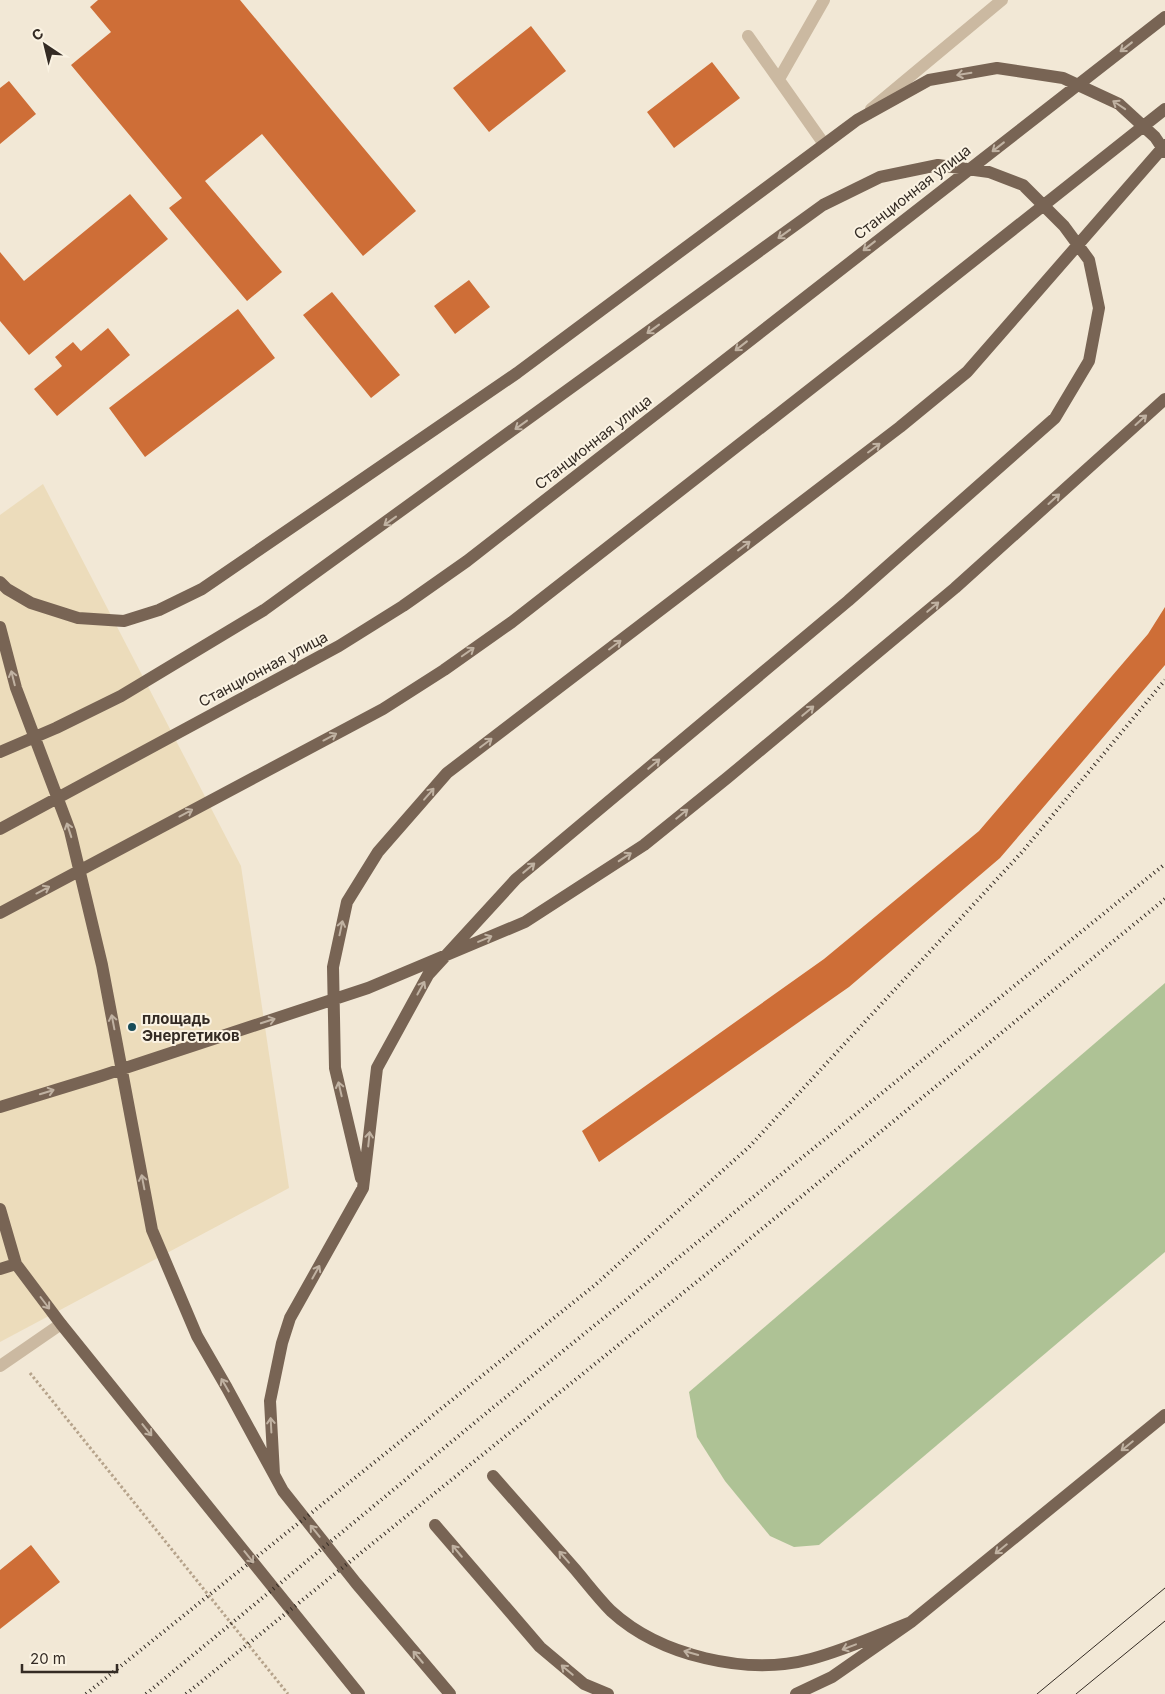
<svg xmlns="http://www.w3.org/2000/svg" width="1165" height="1694" font-family="Inter,sans-serif">
  <style>
    .green { fill: #aec295 }
    .plaza { fill: #ecdcbb }
    .building { fill: #ce6e37 }
    .lines { fill: none; stroke-linecap: round; stroke-linejoin: round }
    .path { stroke: #b6a38b; stroke-width: 3; stroke-dasharray: 2.5 2.5; stroke-linecap: butt }
    .lane { stroke: #cbb9a1; stroke-width: 12 }
    .street { stroke: #cbb9a1; stroke-width: 12 }
    .primary { stroke: #786454; stroke-width: 12 }
    .tram { stroke: #342b24; stroke-width: 1 }
    .rail { stroke: #342b24; stroke-width: 4; stroke-dasharray: 1 4; stroke-linecap: butt }
    .oneway { stroke: #c0b2a2 }
    .poi-dot { fill: #184c58; stroke: #faf2e2; stroke-width: 2 }
    .labels { text-anchor: middle; dominant-baseline: central; stroke-width: 4; stroke-linejoin: round; paint-order: stroke }
    .street-label { font-size: 15px; fill: #342b24; stroke: #faf2e2 }
    .poi-label { font-size: 15px; font-weight: bold; fill: #342b24; stroke: #faf2e2; text-anchor: start }
  </style>
  <rect width="100%" height="100%" fill="#f2e8d6"/>
  <path class="green" d="M 1165,983 L 1165,1252 L 819,1545 L 794,1547 L 770,1536 L 725,1481 L 697,1437 L 689,1392 Z"/>
  <path class="plaza" d="M 43,484 L 241,866 L 289,1188 L 0,1342 L 0,515 Z"/>
  <path class="building" d="M 98,0 L 240,0 L 416,211 L 363,256 L 262,134 L 205,181 L 282,272 L 247,301 L 169,208 L 182,198 L 71,65 L 111,32 L 90,7 Z
    M 531,26 L 566,71 L 489,132 L 453,88 Z
    M 712,62 L 740,98 L 674,148 L 647,112 Z
    M 9,81 L 36,114 L 0,144 L 0,88 Z
    M 130,194 L 168,239 L 29,355 L 0,321 L 0,252 L 24,281 Z
    M 469,280 L 490,307 L 455,334 L 434,306 Z
    M 332,292 L 400,375 L 371,398 L 303,315 Z
    M 238,309 L 275,358 L 145,457 L 109,408 Z
    M 108,328 L 130,355 L 57,416 L 34,389 L 62,366 L 55,357 L 73,342 L 81,351 Z
    M 1165,607 L 1165,665 L 1000,858 L 849,987 L 599,1162 L 582,1131 L 824,959 L 979,831 L 1148,634 Z
    M 31,1545 L 60,1582 L 0,1629 L 0,1570 Z"/>
  <g class="lines">
    <path class="path" d="M 30,1373 L 288,1694"/>
    <path class="lane" d="M 748,36 L 824,144
      M 779,79 L 824,0
      M 0,1366 L 61,1324"/>
    <path class="street" d="M 871,109 L 1002,0"/>
    <path class="primary" d="M 0,582 L 7,589 L 31,603 L 78,618 L 124,621 L 159,610 L 202,589 L 517,373 L 857,120 L 929,80 L 997,68 L 1063,78 L 1119,104 L 1155,137 L 1165,152
      M 0,627 L 16,688 L 70,831 L 102,965 L 152,1230 L 197,1336 L 227,1388 L 283,1491 L 356,1583 L 450,1694
      M 0,752 L 56,728 L 121,696 L 264,610 L 823,205 L 880,177 L 938,165 L 989,172 L 1023,185 L 1064,226 L 1089,260 L 1099,308 L 1089,361 L 1055,418 L 848,601 L 516,879 L 428,975 L 377,1068 L 363,1188 L 290,1318 L 282,1343 L 270,1401 L 274,1474
      M 0,829 L 339,646 L 403,606 L 467,561 L 1165,17
      M 0,913 L 383,709 L 444,670 L 512,622 L 900,319 L 1165,109
      M 0,1107 L 101,1076 L 368,988 L 525,922 L 644,845 L 727,778 L 955,588 L 1165,399
      M 361,1178 L 335,1068 L 333,967 L 347,902 L 378,852 L 447,773 L 900,427 L 967,372 L 1165,145
      M 0,1209 L 16,1264 L 61,1324 L 359,1694
      M 0,1269 L 16,1264
      M 493,1476 C 520,1507 547,1537 574,1568 C 586,1582 598,1598 611,1611 C 660,1656 747,1676 811,1659 C 845,1650 878,1635 911,1622
      M 435,1525 L 540,1647 L 584,1684 L 608,1694
      M 796,1694 L 832,1677 L 911,1622 L 1165,1415"/>
    <path class="tram" d="M 1037,1694 L 1165,1588
      M 1076,1694 L 1165,1621"/>
    <path class="rail" d="M 86,1694 L 595,1285 L 749,1147 L 1023,851 L 1165,680
      M 146,1694 L 490,1410 L 1165,864
      M 186,1694 L 725,1259 L 1165,899"/>
  </g>
  <defs><path id="oneway-shaft" d="M-6 0H5M1.5-3L5.5 0L1.5 3" fill="none" stroke-width="1.6" stroke-linecap="round" stroke-linejoin="round" transform="scale(1.25)"/></defs>
  <g class="oneway">
    <use href="#oneway-shaft" transform="translate(1126 47) rotate(142)"/>
    <use href="#oneway-shaft" transform="translate(964 74) rotate(171)"/>
    <use href="#oneway-shaft" transform="translate(1119 105) rotate(-146)"/>
    <use href="#oneway-shaft" transform="translate(998 147) rotate(142)"/>
    <use href="#oneway-shaft" transform="translate(784 234) rotate(144)"/>
    <use href="#oneway-shaft" transform="translate(869 246) rotate(142)"/>
    <use href="#oneway-shaft" transform="translate(653 329) rotate(144)"/>
    <use href="#oneway-shaft" transform="translate(741 346) rotate(142)"/>
    <use href="#oneway-shaft" transform="translate(1141 420) rotate(-42)"/>
    <use href="#oneway-shaft" transform="translate(521 425) rotate(144)"/>
    <use href="#oneway-shaft" transform="translate(874 448) rotate(-37)"/>
    <use href="#oneway-shaft" transform="translate(1054 499) rotate(-42)"/>
    <use href="#oneway-shaft" transform="translate(390 521) rotate(144)"/>
    <use href="#oneway-shaft" transform="translate(744 546) rotate(-37)"/>
    <use href="#oneway-shaft" transform="translate(933 607) rotate(-40)"/>
    <use href="#oneway-shaft" transform="translate(615 645) rotate(-37)"/>
    <use href="#oneway-shaft" transform="translate(468 652) rotate(-35)"/>
    <use href="#oneway-shaft" transform="translate(13 678) rotate(-104)"/>
    <use href="#oneway-shaft" transform="translate(808 711) rotate(-40)"/>
    <use href="#oneway-shaft" transform="translate(330 737) rotate(-28)"/>
    <use href="#oneway-shaft" transform="translate(486 743) rotate(-37)"/>
    <use href="#oneway-shaft" transform="translate(654 764) rotate(-40)"/>
    <use href="#oneway-shaft" transform="translate(429 794) rotate(-49)"/>
    <use href="#oneway-shaft" transform="translate(186 813) rotate(-28)"/>
    <use href="#oneway-shaft" transform="translate(682 814) rotate(-39)"/>
    <use href="#oneway-shaft" transform="translate(69 830) rotate(-108)"/>
    <use href="#oneway-shaft" transform="translate(625 857) rotate(-33)"/>
    <use href="#oneway-shaft" transform="translate(529 868) rotate(-40)"/>
    <use href="#oneway-shaft" transform="translate(43 890) rotate(-28)"/>
    <use href="#oneway-shaft" transform="translate(341 928) rotate(-78)"/>
    <use href="#oneway-shaft" transform="translate(485 939) rotate(-23)"/>
    <use href="#oneway-shaft" transform="translate(421 988) rotate(-61)"/>
    <use href="#oneway-shaft" transform="translate(268 1021) rotate(-18)"/>
    <use href="#oneway-shaft" transform="translate(113 1022) rotate(-101)"/>
    <use href="#oneway-shaft" transform="translate(340 1089) rotate(-103)"/>
    <use href="#oneway-shaft" transform="translate(47 1092) rotate(-17)"/>
    <use href="#oneway-shaft" transform="translate(369 1139) rotate(-84)"/>
    <use href="#oneway-shaft" transform="translate(143 1182) rotate(-101)"/>
    <use href="#oneway-shaft" transform="translate(316 1272) rotate(-61)"/>
    <use href="#oneway-shaft" transform="translate(45 1303) rotate(53)"/>
    <use href="#oneway-shaft" transform="translate(225 1385) rotate(-120)"/>
    <use href="#oneway-shaft" transform="translate(271 1425) rotate(-93)"/>
    <use href="#oneway-shaft" transform="translate(147 1430) rotate(51)"/>
    <use href="#oneway-shaft" transform="translate(1127 1446) rotate(141)"/>
    <use href="#oneway-shaft" transform="translate(315 1531) rotate(-129)"/>
    <use href="#oneway-shaft" transform="translate(1001 1549) rotate(141)"/>
    <use href="#oneway-shaft" transform="translate(457 1551) rotate(-130)"/>
    <use href="#oneway-shaft" transform="translate(249 1557) rotate(51)"/>
    <use href="#oneway-shaft" transform="translate(564 1557) rotate(-131)"/>
    <use href="#oneway-shaft" transform="translate(849 1647) rotate(159)"/>
    <use href="#oneway-shaft" transform="translate(691 1653) rotate(-164)"/>
    <use href="#oneway-shaft" transform="translate(418 1657) rotate(-130)"/>
    <use href="#oneway-shaft" transform="translate(567 1670) rotate(-140)"/>
  </g>
  <circle class="poi-dot" cx="132" cy="1027" r="5"/>
  <g class="labels">
    <g class="street-label">
      <text transform="translate(912 192) rotate(-38)">Станционная улица</text>
      <text transform="translate(593 442) rotate(-38)">Станционная улица</text>
      <text transform="translate(263 669) rotate(-28)">Станционная улица</text>
    </g>
    <g class="poi-label">
      <text x="142" y="1018">площадь<tspan x="142" dy="17">Энергетиков</tspan></text>
    </g>
  </g>
  <g transform="translate(45 45) rotate(325)" stroke="#faf2e2" stroke-width="4" paint-order="stroke">
  <path d="M0-4L9 19L0 12L-9 19Z" fill="#342b24"/>
  <text y="-8" font-size="14" font-weight="bold" text-anchor="middle" fill="#342b24">С</text>
  </g>
  <path d="M22 1664v8h95v-8" fill="none" stroke="#342b24" stroke-width="2.5"/>
  <text x="30" y="1664" font-size="15" fill="#342b24" stroke="#faf2e2" stroke-width="4" paint-order="stroke">20 m</text>
</svg>
